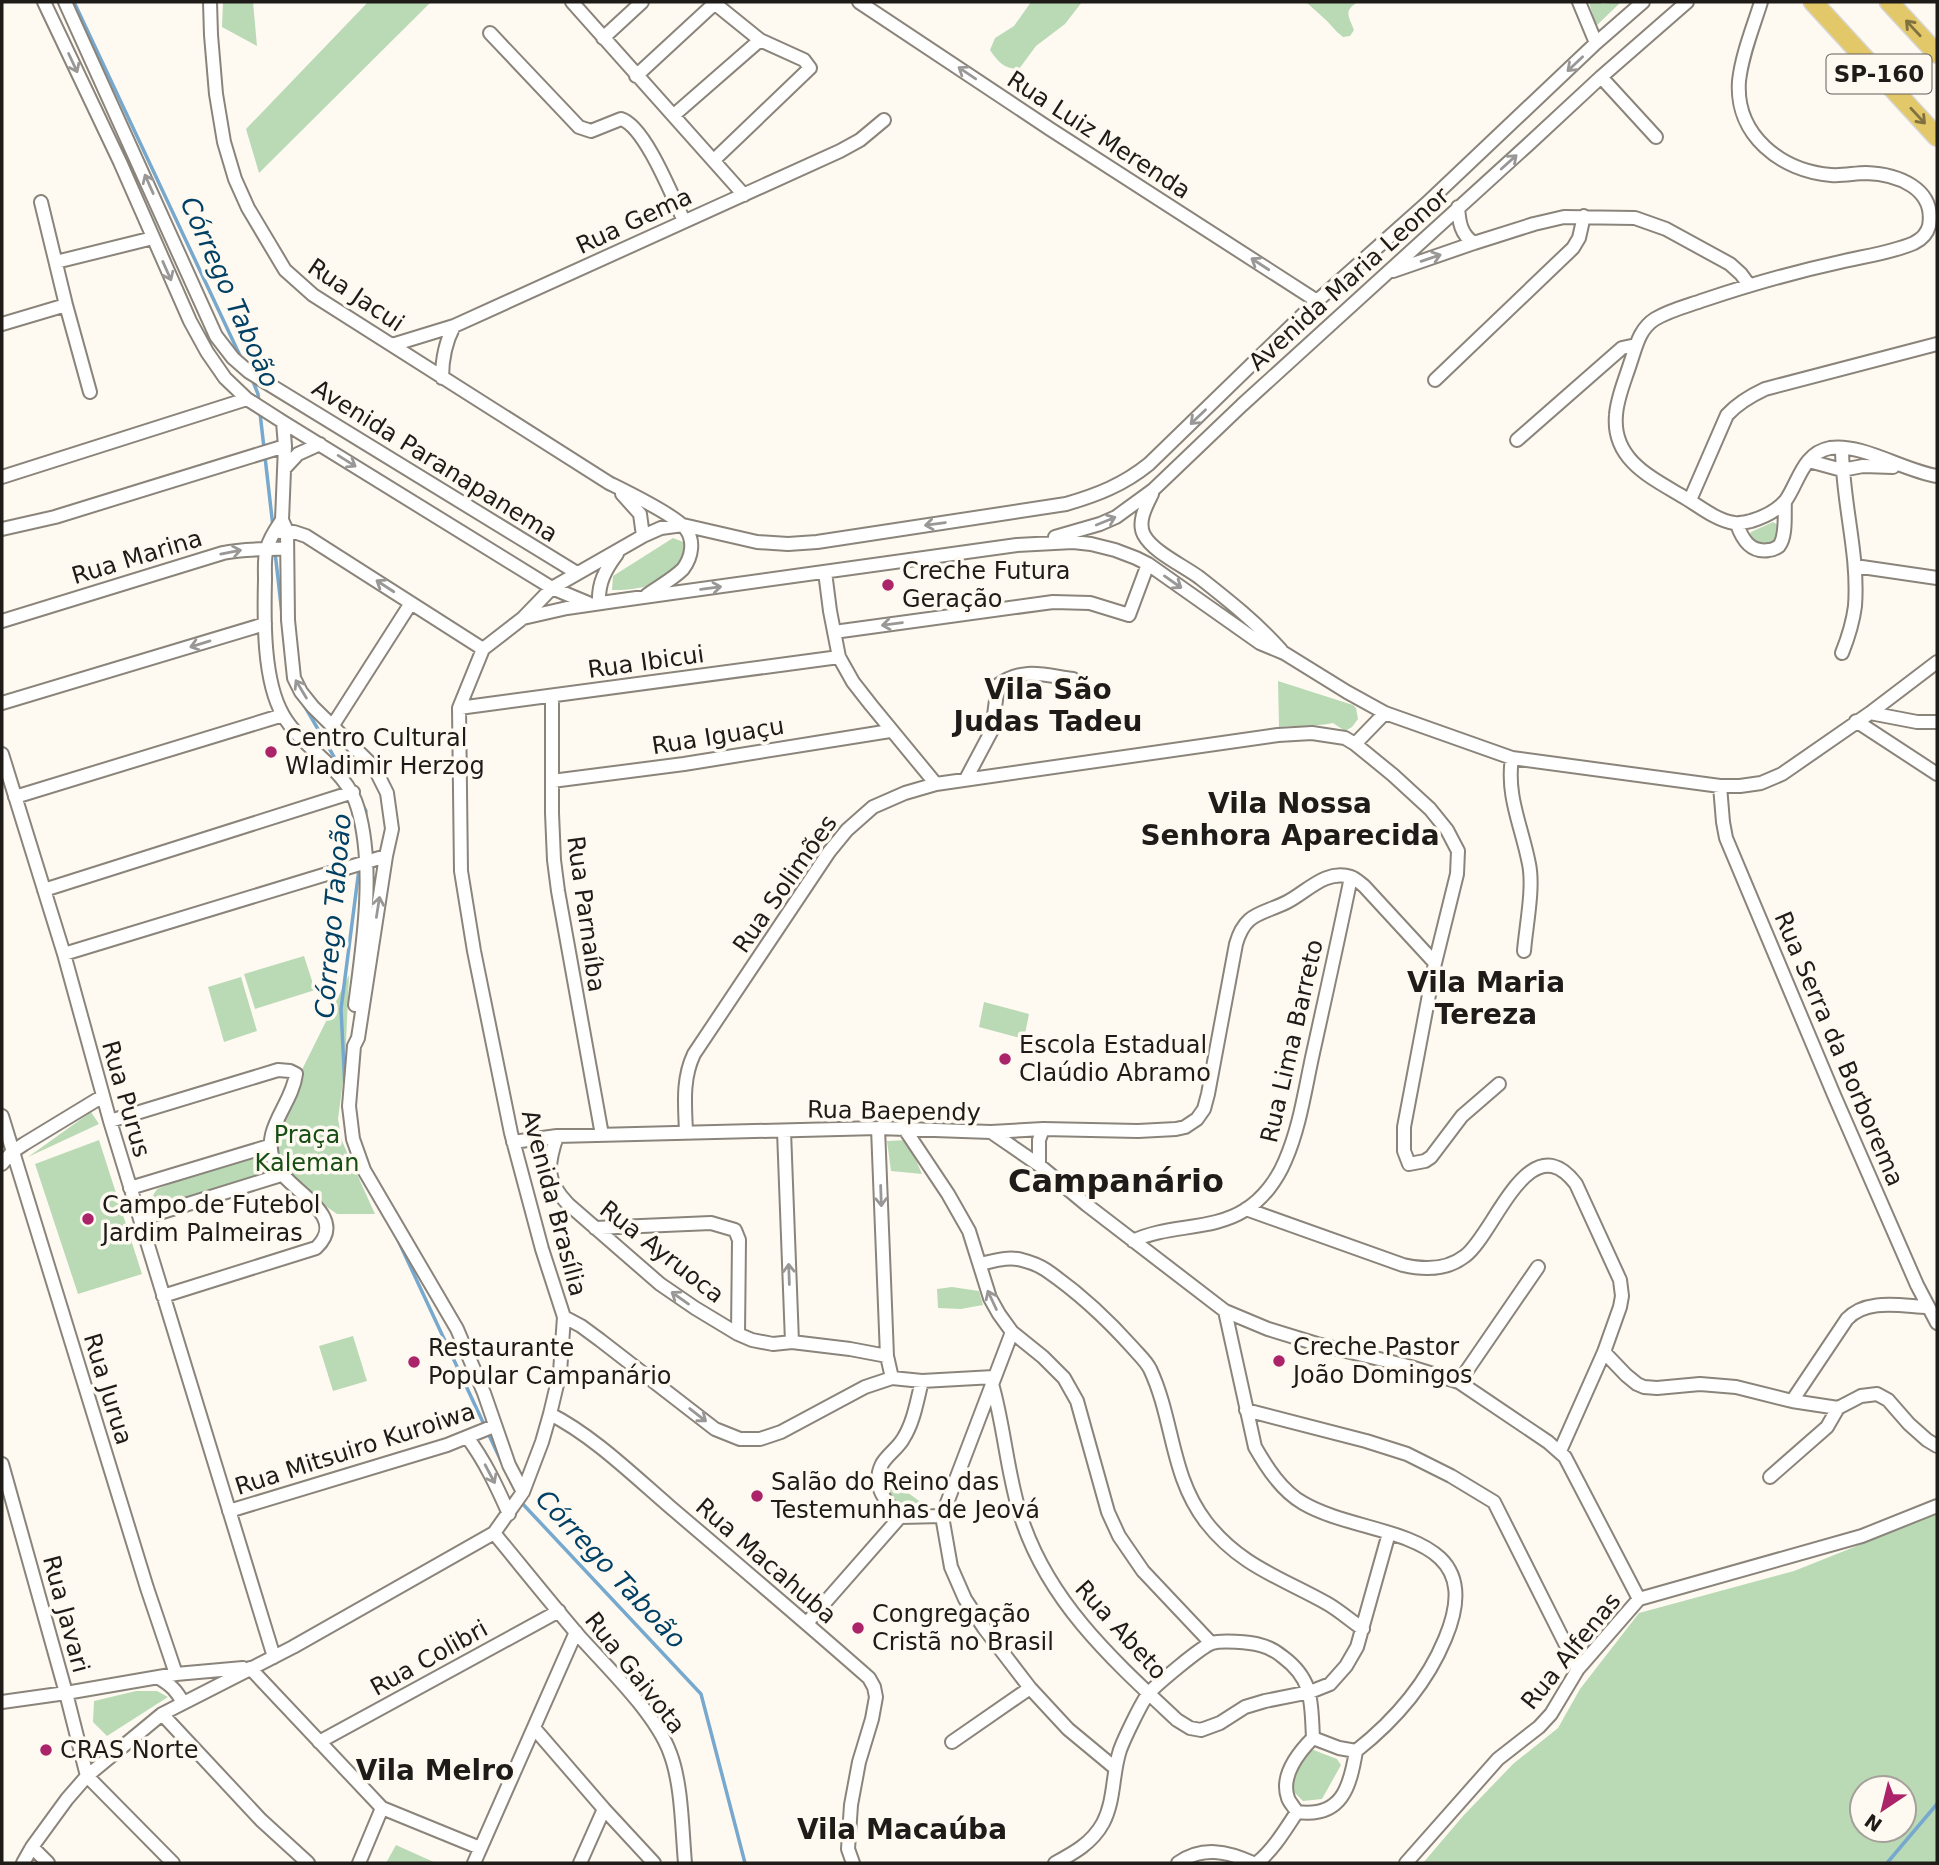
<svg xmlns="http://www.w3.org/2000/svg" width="1939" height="1865" font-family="'DejaVu Sans',sans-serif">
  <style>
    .green { fill: #badab6; fill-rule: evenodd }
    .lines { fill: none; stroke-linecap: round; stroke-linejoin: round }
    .stream { stroke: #77a8ce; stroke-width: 3.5 }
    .minor-casing { stroke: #8a847b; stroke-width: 16 }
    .highway-casing { stroke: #d6d6d5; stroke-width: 21 }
    .minor { stroke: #fff; stroke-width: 12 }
    .highway { stroke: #e3c869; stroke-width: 18 }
    .oneway { stroke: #807240 }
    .oneway2 { stroke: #9a9897 }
    .poi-dot { fill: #ab2369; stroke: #fffaf1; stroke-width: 2.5 }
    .labels { text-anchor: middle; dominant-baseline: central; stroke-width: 7; stroke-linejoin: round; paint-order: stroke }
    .shield { fill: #fffaf1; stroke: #625e59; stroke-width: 2 }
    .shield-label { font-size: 23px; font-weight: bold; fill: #1e1b18 }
    .street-label { font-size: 24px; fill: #1e1b18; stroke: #fffaf1 }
    .poi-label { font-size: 24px; fill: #1e1b18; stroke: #fffaf1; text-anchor: start }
    .park-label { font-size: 24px; fill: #174e13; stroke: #fffaf1 }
    .water-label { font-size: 26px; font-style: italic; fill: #014065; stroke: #fffaf1 }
    .quarter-label { font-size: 28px; font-weight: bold; fill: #1e1b18; stroke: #fffaf1 }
    .district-label { font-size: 32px; font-weight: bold; fill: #1e1b18; stroke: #fffaf1 }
  </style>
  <rect width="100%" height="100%" fill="#fffaf1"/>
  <path class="green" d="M 223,2 L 253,2 L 257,46 L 222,27 Z
    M 368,2 L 431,2 L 259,173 L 246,129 Z
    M 1031,2 L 1082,2 L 1065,24 L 1036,46 L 1019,69 C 1004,69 998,62 990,50 L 995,38 L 1014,26 Z
    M 1306,2 L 1358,2 C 1342,11 1350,18 1354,30 L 1350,36 L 1343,37 L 1337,32 L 1327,21 Z
    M 1589,2 L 1599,2 L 1602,4 L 1621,2 L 1596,26 Z
    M 1773,522 L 1780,526 L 1776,543 L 1766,548 L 1747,540 L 1751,532 Z
    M 673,538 L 686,543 C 686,581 643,591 612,590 L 613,576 Z
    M 1278,681 L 1353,705 L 1356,708 L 1358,719 L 1352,727 L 1345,731 L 1333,723 C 1315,727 1298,725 1279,727 Z
    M 304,956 L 315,990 L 255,1009 L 244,974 Z
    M 349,975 L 345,1066 L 338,1119 L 342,1141 L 375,1214 L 337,1214 L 281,1175 L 157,1206 L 152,1197 L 157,1189 L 269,1146 L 279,1116 Z
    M 241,977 L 257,1031 L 224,1042 L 208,987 Z
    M 984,1002 L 1029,1014 L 1024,1039 L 979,1027 Z
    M 91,1112 L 99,1124 L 28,1157 Z
    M 99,1140 L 142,1274 L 78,1294 L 35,1164 Z
    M 907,1140 L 922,1174 L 891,1171 L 887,1141 Z
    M 952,1287 L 979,1291 L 983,1305 L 961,1309 L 938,1308 L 937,1289 Z
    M 353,1336 L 367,1381 L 333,1391 L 319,1346 Z
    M 886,1477 L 929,1508 L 911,1513 L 903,1513 C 893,1502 884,1493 886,1477 Z
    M 1937,1514 L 1937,1863 L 1423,1863 L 1463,1816 L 1513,1764 L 1558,1728 L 1580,1689 L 1639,1613 L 1794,1571 ZM 1862,1788 L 1904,1788 L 1904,1830 L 1862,1830 Z
    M 136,1691 L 157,1691 L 168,1697 L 107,1736 L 93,1722 L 94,1701 Z
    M 1311,1749 L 1337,1759 L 1341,1765 L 1322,1799 L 1303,1801 L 1290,1788 L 1299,1763 Z
    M 396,1845 L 436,1863 L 386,1863 Z"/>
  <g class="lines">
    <path class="stream" d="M 74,2 L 242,360
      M 252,379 L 258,394 L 259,402
      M 260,413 L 273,527
      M 275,552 L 282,614
      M 304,705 L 344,774
      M 362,804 L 366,811 L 365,820
      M 345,1088 L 341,1009 L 359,869
      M 397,1238 L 502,1463
      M 520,1501 L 701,1694 L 745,1863
      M 1887,1863 L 1937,1804"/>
    <g class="minor-casing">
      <path id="minor" d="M 44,2 L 120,162 L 190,321 L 207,352 L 225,378 L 247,399 L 283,422 L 552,588 L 588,603
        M 65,2 L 216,336 L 233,358 L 249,372 L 577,573
        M 210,2 L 211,35 L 216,94 L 224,142 L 235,179 L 248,208 L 285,270 L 313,295 L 609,483 C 625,491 675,515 685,528 C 695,540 692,557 683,569 C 673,579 658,587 647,595
        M 572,2 L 744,195
        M 713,2 L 760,40 L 804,60 L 810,68 L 714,160
        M 859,2 L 1050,129 L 1317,301
        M 1579,2 L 1596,43
        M 1761,2 C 1753,28 1742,54 1739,81 C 1735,135 1781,171 1831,175 C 1843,176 1855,173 1866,173 C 1897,174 1936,188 1929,226 C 1927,234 1922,239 1914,243 C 1891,253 1865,256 1840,262 C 1794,272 1749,285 1704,300 C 1687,306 1670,310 1655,319 C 1639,329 1636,347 1630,364 C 1625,380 1617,398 1616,415 C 1612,459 1650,477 1682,496 C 1698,505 1715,520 1734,523 C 1739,524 1746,522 1751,521 C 1764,517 1777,511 1786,500 C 1799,481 1803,453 1830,448 C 1862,443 1904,471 1937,476
        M 490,33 L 579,127 L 591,131 L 621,119 C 645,126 673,198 684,221
        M 603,38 L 642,2
        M 636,76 L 715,3
        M 1601,77 L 1656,137
        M 674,115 L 760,40
        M 41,202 L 66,305 L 90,392
        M 1458,207 C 1459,222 1461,235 1474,243
        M 56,262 L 153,238
        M 1393,271 L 1474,243 L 1534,224 L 1564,217 L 1635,218 L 1666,229 L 1730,264 L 1741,274 L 1749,285
        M 2,324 L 66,305
        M 392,345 L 454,326 L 840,151 L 860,140 L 884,120
        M 442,378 C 442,359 445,343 454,326
        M 1435,380 L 1573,248 L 1579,238 L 1584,216
        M 283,422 L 285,446 L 282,520 L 287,531 L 288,620 L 294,678 L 301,692 L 313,707 L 374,767 L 387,793 L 392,829 L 386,856 L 358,1038 L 354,1046 L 349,1106 L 353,1139 L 364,1170 L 457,1329 L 484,1393 L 509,1465 L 523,1492
        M 1517,440 L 1622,348 L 1636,345
        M 1809,461 L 1842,470 L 1863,466 L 1893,467
        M 284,469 L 298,454 L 320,444
        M 2,477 L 247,399
        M 622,494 L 640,514 L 643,536
        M 1152,494 C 1146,506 1137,522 1144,535 C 1153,552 1184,566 1200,578 C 1228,600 1257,623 1281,650
        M 1690,500 L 1727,415 C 1738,403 1750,396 1765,389 L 1937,344
        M 282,520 C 276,529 270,537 267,548 C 264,557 265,569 265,579 C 264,618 263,681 283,715 C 303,750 347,768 358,809 C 375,868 363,945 355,1005
        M 1737,524 C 1742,539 1750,553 1769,550 C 1772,550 1776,548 1779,546 C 1787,536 1784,513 1785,501
        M 2,529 L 55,517 L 285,446
        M 280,532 L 294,532 L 306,536 L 483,649
        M 1055,537 L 1100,524 L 1116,517 L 1153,490 L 1242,405 L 1531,142 L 1601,77 L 1687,2
        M 1855,566 L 1937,578
        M 825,572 L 830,611 L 839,657 L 853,682 L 871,705 L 936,784
        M 599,603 C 598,583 605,570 617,554
        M 523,618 L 567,608 L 615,601 L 1017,545 L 1073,542 L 1091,544 L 1115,550 L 1136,558 L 1148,564 L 1260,643 L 1284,653 L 1347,692 L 1385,713 L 1512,758 L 1720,786 L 1740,786 L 1761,783 L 1782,774 L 1870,713 L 1937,662
        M 2,621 L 223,553 C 245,548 265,550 287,548
        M 834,632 L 1053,602 L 1090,603 L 1129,615 L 1148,564
        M 1842,653 C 1848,638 1853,622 1855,606 C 1859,553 1842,501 1842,448
        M 552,696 L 552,813 L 554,860 L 558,891 L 602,1135
        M 2,703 L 265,624
        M 459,708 L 839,657
        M 1870,713 L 1917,722 L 1937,722
        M 1856,721 L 1937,774
        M 333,725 L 411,603
        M 1355,744 L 1385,713
        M 2,754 L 64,954 L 110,1121 L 274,1657
        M 1512,758 C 1506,796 1522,827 1529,864 C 1534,888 1526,926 1524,951
        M 966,779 L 992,730 L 998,685 C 1023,667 1044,675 1073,679
        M 552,781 L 684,764 L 890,731
        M 1720,786 L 1723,822 L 1726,838 L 1834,1095 L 1917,1285 L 1937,1323
        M 15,797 L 283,715
        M 44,890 L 353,792
        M 64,954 L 386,856
        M 2,1116 L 147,1588 L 176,1674
        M 110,1121 L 278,1070 L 290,1071 L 296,1074 C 292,1106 259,1130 275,1164 C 288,1191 351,1215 316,1248 L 163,1296
        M 878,1128 L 887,1356 L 892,1378
        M 904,1128 L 948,1194 L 969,1231 L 990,1298 L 999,1314 L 1012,1332 L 1043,1357 L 1064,1378 L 1077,1401 L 1108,1512 L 1119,1536 L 1143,1571 L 1211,1643
        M 784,1131 L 792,1342
        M 686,1132 C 685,1105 682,1079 694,1054 L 829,852 L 847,830 L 873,807 L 905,793 L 936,784 L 1278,735 L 1312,733 L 1345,738 L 1355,744 L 1393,775 L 1430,809 L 1447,830 L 1458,851 L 1457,874 L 1435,963 L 1404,1127 L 1404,1151 L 1409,1164 L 1425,1161 L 1431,1157 L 1462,1116 L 1499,1084
        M 991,1132 L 1043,1129 L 1138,1131 L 1176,1129 L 1185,1127 L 1197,1119 L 1204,1109 L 1208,1094 L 1236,944 C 1245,912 1261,915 1287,902 C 1307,892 1325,869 1351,877 C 1355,878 1360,883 1364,886 L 1435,963
        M 557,1136 C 547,1166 545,1180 568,1204 L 660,1284 L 695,1308 L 738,1334 L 752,1340 L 773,1344 L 792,1342 L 850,1349 L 887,1356
        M 513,1142 L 557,1136 L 878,1128 L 991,1132 L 1039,1165 L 1087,1205 L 1225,1311 L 1268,1329 L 1317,1344 L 1404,1365 L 1459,1382 L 1548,1442 L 1565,1457 L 1639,1599
        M 2,1164 L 12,1152 L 24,1144 L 103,1096
        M 1039,1165 L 1039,1140 L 1043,1129
        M 130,1188 L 269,1146
        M 1246,1209 L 1403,1265 C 1424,1270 1447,1270 1465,1256 C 1494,1235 1529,1122 1576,1184 L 1620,1280 L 1622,1296 L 1620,1307 L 1604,1352 L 1560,1451
        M 140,1219 L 281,1175
        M 595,1228 L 711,1223 L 735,1230 L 739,1240 L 738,1334
        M 1133,1241 C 1168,1224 1212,1231 1245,1210 C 1263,1199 1277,1180 1285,1161 C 1300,1127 1305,1089 1313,1053 C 1326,994 1339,936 1351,877
        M 980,1264 C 994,1261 1008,1256 1022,1260 C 1030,1262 1040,1266 1046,1270 C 1078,1292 1108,1320 1133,1348 C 1139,1355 1146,1361 1150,1369 C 1174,1420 1170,1475 1206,1522 C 1240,1566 1282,1578 1328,1604 C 1340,1611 1351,1621 1363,1629
        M 1225,1311 L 1255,1447 C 1267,1468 1282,1491 1303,1503 C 1366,1540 1493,1526 1445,1639 C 1426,1685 1394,1721 1356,1751
        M 564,1317 L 581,1326 L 600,1340 L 715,1429 L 740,1439 L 760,1439 L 781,1432 L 865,1387 L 892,1378 L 922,1381 L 994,1377
        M 1012,1332 L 942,1516 L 951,1567 L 965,1599 L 984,1628 L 1030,1688 L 1068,1729 L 1115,1768
        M 1604,1352 L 1626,1375 L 1637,1384 L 1644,1387 L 1657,1388 L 1700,1384 L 1736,1387 L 1792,1401 L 1838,1408 L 1861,1396 L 1877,1394 L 1888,1400 L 1909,1424 L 1927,1440 L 1937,1446
        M 922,1381 C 917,1400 914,1422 903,1439 C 898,1448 887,1455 882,1464 C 871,1486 886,1502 900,1517 L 942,1516
        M 1459,1382 L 1538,1267
        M 992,1384 C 1005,1429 1007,1476 1022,1520 C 1050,1604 1114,1661 1177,1720 L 1190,1728 L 1201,1730 L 1220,1723 L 1245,1707 L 1265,1701 L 1310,1692 L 1330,1684 L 1346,1666 L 1357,1647 L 1389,1533
        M 1792,1401 L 1847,1319 C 1867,1298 1901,1306 1928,1307
        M 1246,1410 L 1366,1441 L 1407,1454 L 1451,1476 L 1494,1502 L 1578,1669
        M 550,1414 C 592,1435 633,1475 669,1506 C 736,1563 803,1620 869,1678 L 874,1687 L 876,1697 L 872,1719 L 859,1762 L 851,1805 L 848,1849 L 853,1863
        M 467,1437 C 485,1461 497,1487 509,1514
        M 2,1464 L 66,1693 L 87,1776
        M 1770,1477 L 1827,1427 L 1838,1408
        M 229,1511 L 447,1445 L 494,1426
        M 494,1533 C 522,1567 550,1602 579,1636 C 607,1667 656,1714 670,1753 C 682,1784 682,1830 685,1863
        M 807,1623 L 900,1517
        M 250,1668 L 382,1808 L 359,1863
        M 159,1678 C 171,1685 177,1691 183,1703
        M 2,1702 L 66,1693 L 176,1674 L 243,1668
        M 162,1714 L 261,1820 L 308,1863
        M 534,1728 L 604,1809 L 654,1863
        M 1313,1738 L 1339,1748 L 1356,1751 C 1350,1787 1342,1818 1297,1812 C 1295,1808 1289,1802 1288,1798 C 1280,1776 1299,1752 1313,1738 Z
        M 319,1742 L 559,1611
        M 952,1742 L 1030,1688
        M 87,1776 L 173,1863
        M 382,1808 L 480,1848
        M 32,1847 L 48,1863
        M 23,1863 L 32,1847 L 67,1799 L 87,1776 L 162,1714 L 293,1647 L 494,1533 L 523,1492 L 542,1442 L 550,1414 L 560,1372 L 564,1317 L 542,1249 L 511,1133 L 474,951 L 461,871 L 459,708 L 483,649 L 523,618 L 552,588 L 643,536 L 661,528 L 683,525 L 757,542 L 788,544 L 817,542 L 1066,504 C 1097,495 1123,485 1149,464 L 1317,301 L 1426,204 L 1596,43 L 1643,2
        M 474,1863 L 576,1632
        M 580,1863 L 604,1809
        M 1055,1863 C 1074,1853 1092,1843 1103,1823 C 1115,1800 1112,1774 1120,1750 C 1124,1739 1142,1701 1149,1693 C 1156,1685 1202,1646 1212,1643 C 1221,1640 1250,1642 1260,1645 C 1268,1647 1277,1652 1283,1657 C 1314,1680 1311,1703 1313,1738
        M 1178,1863 C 1202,1846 1227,1851 1253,1863
        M 1257,1863 C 1274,1849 1285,1830 1297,1812
        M 1406,1863 L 1498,1759 L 1539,1727 L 1551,1714 L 1578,1669 L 1639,1599 L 1862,1536 L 1937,1506"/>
    </g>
    <g class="highway-casing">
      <path id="highway" d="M 1813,2 L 1937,137
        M 1889,2 L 1937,54"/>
    </g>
    <use href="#minor" class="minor"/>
    <use href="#highway" class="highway"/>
  </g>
  <defs><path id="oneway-shaft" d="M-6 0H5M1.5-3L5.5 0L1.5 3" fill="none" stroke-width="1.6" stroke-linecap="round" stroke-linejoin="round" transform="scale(1.75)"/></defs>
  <g class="oneway">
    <use href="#oneway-shaft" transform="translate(1913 28) rotate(-133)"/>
    <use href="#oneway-shaft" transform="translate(1918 116) rotate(47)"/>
  </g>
  <g class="oneway2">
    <use href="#oneway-shaft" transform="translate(73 63) rotate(65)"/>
    <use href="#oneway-shaft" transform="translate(1575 64) rotate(137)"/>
    <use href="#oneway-shaft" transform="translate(967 73) rotate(-146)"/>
    <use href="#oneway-shaft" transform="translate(1509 162) rotate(-42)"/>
    <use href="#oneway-shaft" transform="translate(149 184) rotate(-114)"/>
    <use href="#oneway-shaft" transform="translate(1431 258) rotate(-19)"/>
    <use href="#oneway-shaft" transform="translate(1260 264) rotate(-147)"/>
    <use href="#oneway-shaft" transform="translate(167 271) rotate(66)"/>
    <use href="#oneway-shaft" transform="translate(1198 417) rotate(136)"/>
    <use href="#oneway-shaft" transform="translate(347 461) rotate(32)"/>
    <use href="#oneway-shaft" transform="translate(1106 521) rotate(-22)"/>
    <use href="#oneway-shaft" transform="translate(935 524) rotate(172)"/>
    <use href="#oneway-shaft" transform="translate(231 552) rotate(-11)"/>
    <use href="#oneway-shaft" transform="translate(1173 582) rotate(35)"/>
    <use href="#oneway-shaft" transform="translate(385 586) rotate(-147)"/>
    <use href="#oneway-shaft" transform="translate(711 588) rotate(-8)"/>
    <use href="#oneway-shaft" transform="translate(892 624) rotate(173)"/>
    <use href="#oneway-shaft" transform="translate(200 644) rotate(163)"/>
    <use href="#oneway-shaft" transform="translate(301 689) rotate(-121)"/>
    <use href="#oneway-shaft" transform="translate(378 907) rotate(-81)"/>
    <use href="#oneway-shaft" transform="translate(881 1196) rotate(88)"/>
    <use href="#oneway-shaft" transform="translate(789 1274) rotate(-92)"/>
    <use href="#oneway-shaft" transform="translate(680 1298) rotate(-145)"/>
    <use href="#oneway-shaft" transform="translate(992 1300) rotate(-115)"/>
    <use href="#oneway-shaft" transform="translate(698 1415) rotate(38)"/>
    <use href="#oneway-shaft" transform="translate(490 1474) rotate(62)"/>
  </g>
  <g class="poi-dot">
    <circle cx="888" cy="585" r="7"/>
    <circle cx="271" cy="752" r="7"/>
    <circle cx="1005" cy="1059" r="7"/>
    <circle cx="88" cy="1219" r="7"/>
    <circle cx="1279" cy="1361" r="7"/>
    <circle cx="414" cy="1362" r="7"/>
    <circle cx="757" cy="1496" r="7"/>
    <circle cx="858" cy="1628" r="7"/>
    <circle cx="46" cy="1750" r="7"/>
  </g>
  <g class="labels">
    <rect class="shield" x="1826.5" y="54.5" width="105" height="39" rx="5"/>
    <g class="shield-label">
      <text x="1879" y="74">SP-160</text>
    </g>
    <g class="street-label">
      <text transform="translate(1099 135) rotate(33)">Rua Luiz Merenda</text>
      <text transform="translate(634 221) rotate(-25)">Rua Gema</text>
      <text transform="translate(1349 279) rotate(-42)">Avenida Maria Leonor</text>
      <text transform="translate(356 295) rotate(34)">Rua Jacui</text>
      <text transform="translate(435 461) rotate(32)">Avenida Paranapanema</text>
      <text transform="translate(137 557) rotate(-17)">Rua Marina</text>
      <text transform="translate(646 662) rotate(-8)">Rua Ibicui</text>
      <text transform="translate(718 736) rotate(-9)">Rua Iguaçu</text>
      <text transform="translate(785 884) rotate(-55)">Rua Solimões</text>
      <text transform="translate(586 914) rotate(82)">Rua Parnaíba</text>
      <text transform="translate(1292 1041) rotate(-77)">Rua Lima Barreto</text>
      <text transform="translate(1839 1049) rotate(67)">Rua Serra da Borborema</text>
      <text transform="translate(126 1099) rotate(74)">Rua Purus</text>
      <text transform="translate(894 1111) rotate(1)">Rua Baependy</text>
      <text transform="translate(554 1203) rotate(75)">Avenida Brasília</text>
      <text transform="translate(662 1252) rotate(38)">Rua Ayruoca</text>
      <text transform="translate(108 1389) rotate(73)">Rua Jurua</text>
      <text transform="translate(355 1449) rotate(-18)">Rua Mitsuiro Kuroiwa</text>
      <text transform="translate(766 1561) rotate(41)">Rua Macahuba</text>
      <text transform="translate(66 1614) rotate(75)">Rua Javari</text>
      <text transform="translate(1121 1630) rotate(48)">Rua Abeto</text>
      <text transform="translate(1571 1651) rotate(-51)">Rua Alfenas</text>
      <text transform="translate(429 1658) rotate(-29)">Rua Colibri</text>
      <text transform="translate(635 1673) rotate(52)">Rua Gaivota</text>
    </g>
    <g class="poi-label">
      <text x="902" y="571">Creche Futura<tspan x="902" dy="28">Geração</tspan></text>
      <text x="285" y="738">Centro Cultural<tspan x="285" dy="28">Wladimir Herzog</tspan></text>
      <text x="1019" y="1045">Escola Estadual<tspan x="1019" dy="28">Claúdio Abramo</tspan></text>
      <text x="102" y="1205">Campo de Futebol<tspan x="102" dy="28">Jardim Palmeiras</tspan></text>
      <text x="1293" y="1347">Creche Pastor<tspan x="1293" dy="28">João Domingos</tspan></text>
      <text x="428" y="1348">Restaurante<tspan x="428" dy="28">Popular Campanário</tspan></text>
      <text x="771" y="1482">Salão do Reino das<tspan x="771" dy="28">Testemunhas de Jeová</tspan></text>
      <text x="872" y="1614">Congregação<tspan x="872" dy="28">Cristã no Brasil</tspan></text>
      <text x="60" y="1750">CRAS Norte</text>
    </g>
    <g class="park-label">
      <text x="307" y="1135">Praça<tspan x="307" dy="28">Kaleman</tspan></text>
    </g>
    <g class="water-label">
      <text transform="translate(230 292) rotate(66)">Córrego Taboão</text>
      <text transform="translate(333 916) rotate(-85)">Córrego Taboão</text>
      <text transform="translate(611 1569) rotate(47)">Córrego Taboão</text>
    </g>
    <g class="quarter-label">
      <text x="1048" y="689">Vila São<tspan x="1048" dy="32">Judas Tadeu</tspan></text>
      <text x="1290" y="803">Vila Nossa<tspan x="1290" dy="32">Senhora Aparecida</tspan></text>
      <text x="1486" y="982">Vila Maria<tspan x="1486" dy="32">Tereza</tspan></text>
      <text x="435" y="1770">Vila Melro</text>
      <text x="902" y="1829">Vila Macaúba</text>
    </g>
    <g class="district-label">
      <text x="1116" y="1181">Campanário</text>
    </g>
  </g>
  <rect width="1939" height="1865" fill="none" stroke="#1e1b18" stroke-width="7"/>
  <g transform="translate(1883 1809) rotate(215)"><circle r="33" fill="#fffaf1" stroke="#a5a19a" stroke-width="2"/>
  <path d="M0-5L12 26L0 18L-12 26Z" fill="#ab2369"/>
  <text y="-10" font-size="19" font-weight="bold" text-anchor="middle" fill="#1e1b18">N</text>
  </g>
</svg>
